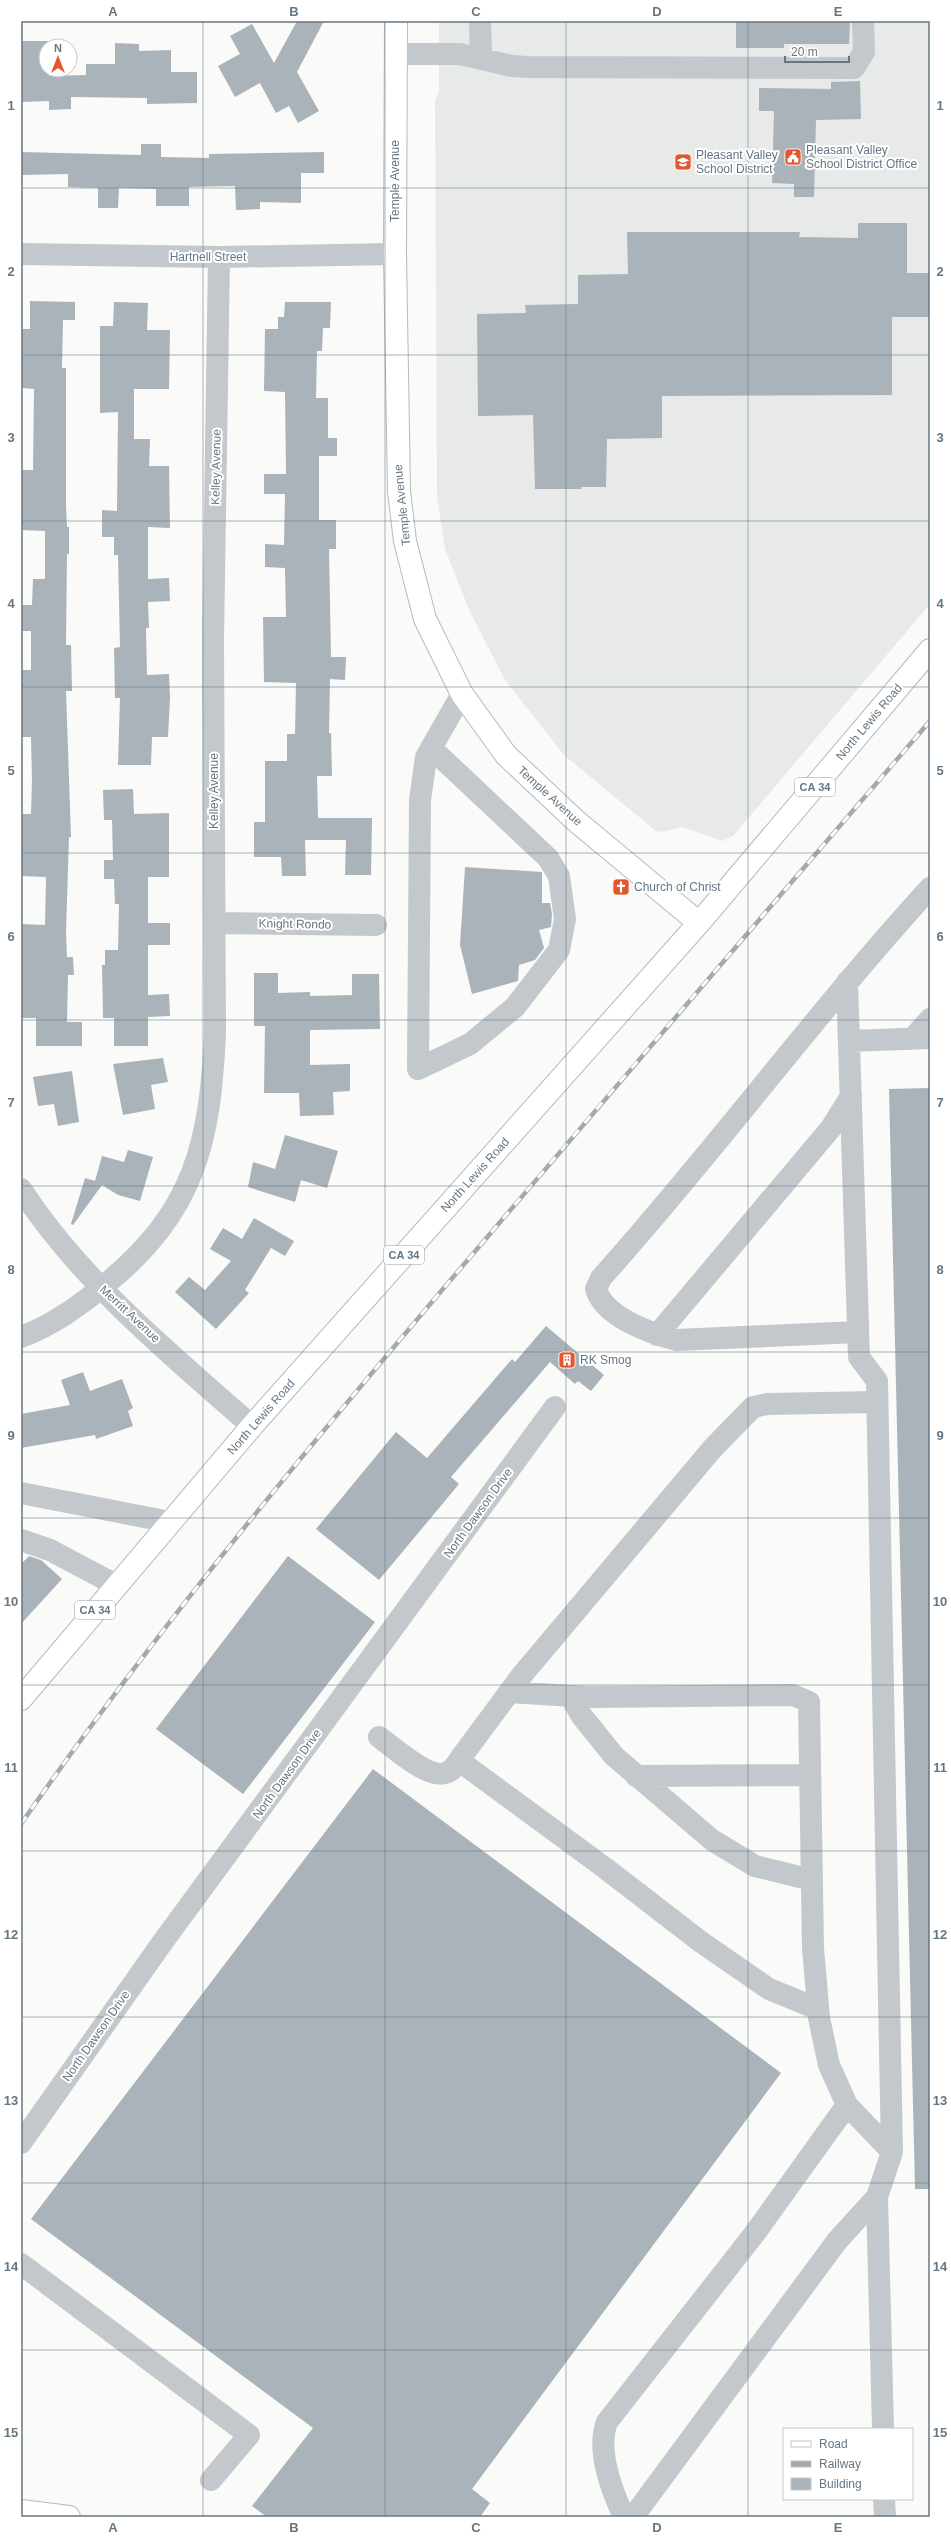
<svg xmlns="http://www.w3.org/2000/svg" width="951" height="2538" font-family="Arial,sans-serif">
  <style>
    .built { fill: #e8e9e9 }
    .building { fill: #aab3b9 }
    .lines { fill: none; stroke-linecap: round; stroke-linejoin: round }
    .major-casing { stroke: #b5babe; stroke-width: 24 }
    .minor { stroke: #c3c8cc; stroke-width: 22 }
    .major { stroke: #fff; stroke-width: 22 }
    .rail-casing { stroke: #a2aab0; stroke-width: 4.5 }
    .rail { stroke: #fff; stroke-width: 3; stroke-dasharray: 9; stroke-linecap: butt }
    .grid { fill: none; stroke: #657683; stroke-width: 1; stroke-opacity: 0.55 }
    .labels { text-anchor: middle; dominant-baseline: central; stroke-width: 4; stroke-linejoin: round; paint-order: stroke }
    .shield { fill: #fff; stroke: #939fa8; stroke-width: 1 }
    .shield-label { font-size: 11px; font-weight: bold; fill: #657683 }
    .poi-label { font-size: 12px; fill: #657683; stroke: #fff; text-anchor: start }
    .street-label { font-size: 12px; fill: #657683; stroke: #fff }
    .neatline { fill: none; stroke: #657683; stroke-width: 1.5 }
    .grid-label { font-size: 13px; text-anchor: middle; font-weight: bold; fill: #657683 }
  </style>
  <rect width="100%" height="100%" fill="#fafaf8"/>
  <path class="built" d="M 439,21 L 930,21 L 930,604 L 733,836 L 722,841 L 683,827 L 662,832 L 656,831 L 564,755 L 505,680 L 470,612 L 445,549 L 437,496 L 435,101 L 439,91 Z"/>
  <path class="building" d="M 297,21 L 324,21 L 297,72 L 319,111 L 298,123 L 289,106 L 276,113 L 260,83 L 235,97 L 218,66 L 240,54 L 230,36 L 252,24 L 274,63 Z
    M 736,21 L 850,21 L 849,44 L 784,44 L 784,48 L 736,48 Z
    M 21,41 L 48,41 L 46,70 L 49,70 L 49,76 L 86,75 L 86,64 L 115,64 L 115,43 L 139,44 L 139,51 L 171,50 L 171,72 L 197,72 L 197,103 L 147,104 L 147,98 L 71,97 L 71,109 L 49,110 L 49,101 L 21,102 Z
    M 860,81 L 861,119 L 816,120 L 814,197 L 794,197 L 794,184 L 772,183 L 774,111 L 759,111 L 759,88 L 831,89 L 831,82 Z
    M 141,144 L 161,144 L 161,157 L 209,158 L 209,154 L 324,152 L 324,173 L 301,173 L 301,203 L 260,202 L 260,209 L 236,210 L 235,186 L 189,187 L 189,206 L 156,206 L 156,189 L 119,188 L 118,208 L 98,208 L 98,188 L 68,187 L 68,174 L 21,175 L 21,152 L 141,155 Z
    M 858,223 L 907,223 L 907,273 L 930,273 L 930,317 L 892,317 L 892,395 L 662,396 L 662,438 L 607,439 L 606,487 L 581,487 L 582,489 L 535,489 L 533,415 L 478,416 L 477,314 L 526,313 L 525,305 L 578,304 L 578,275 L 628,274 L 627,232 L 800,232 L 799,237 L 858,238 Z
    M 30,301 L 75,302 L 75,320 L 63,320 L 62,368 L 66,368 L 66,504 L 67,527 L 69,527 L 69,554 L 67,554 L 66,645 L 71,645 L 72,691 L 66,691 L 71,837 L 69,837 L 66,931 L 67,957 L 73,957 L 74,975 L 68,975 L 67,1022 L 82,1022 L 82,1046 L 36,1046 L 36,1018 L 21,1018 L 21,924 L 45,925 L 46,877 L 21,876 L 21,814 L 31,814 L 32,780 L 31,737 L 21,737 L 21,670 L 31,670 L 31,631 L 21,631 L 21,605 L 32,605 L 33,579 L 45,579 L 45,531 L 21,530 L 21,470 L 33,470 L 34,389 L 21,388 L 21,329 L 30,329 Z
    M 114,302 L 148,303 L 147,330 L 170,330 L 169,389 L 134,389 L 134,439 L 150,439 L 149,466 L 169,466 L 170,528 L 148,527 L 148,579 L 169,578 L 170,601 L 148,602 L 149,628 L 146,628 L 147,675 L 169,674 L 170,697 L 168,737 L 152,737 L 151,765 L 118,765 L 120,698 L 115,698 L 114,648 L 120,647 L 118,555 L 114,555 L 114,537 L 102,537 L 102,510 L 117,511 L 118,412 L 100,413 L 100,326 L 113,326 Z
    M 285,302 L 331,302 L 330,328 L 323,328 L 322,351 L 317,351 L 316,398 L 328,398 L 328,438 L 337,438 L 337,456 L 319,456 L 319,520 L 336,520 L 336,549 L 329,549 L 331,657 L 346,657 L 345,680 L 330,679 L 329,733 L 331,733 L 332,776 L 317,776 L 318,818 L 372,818 L 371,875 L 345,875 L 346,840 L 305,840 L 306,876 L 282,876 L 281,857 L 254,857 L 254,822 L 265,822 L 265,761 L 287,761 L 287,734 L 295,734 L 296,683 L 264,682 L 263,617 L 286,617 L 285,568 L 265,567 L 265,544 L 284,545 L 285,494 L 264,494 L 264,474 L 286,474 L 285,392 L 264,391 L 265,329 L 278,329 L 278,317 L 284,317 Z
    M 133,789 L 134,814 L 169,813 L 169,877 L 148,877 L 148,923 L 170,923 L 170,945 L 148,945 L 148,995 L 169,994 L 170,1016 L 148,1017 L 148,1046 L 114,1046 L 114,1018 L 103,1018 L 102,965 L 105,965 L 105,950 L 118,950 L 119,904 L 115,904 L 114,879 L 104,879 L 104,860 L 113,860 L 112,820 L 104,820 L 103,790 Z
    M 465,867 L 542,872 L 542,903 L 550,903 L 552,914 L 551,927 L 539,930 L 544,948 L 535,960 L 519,965 L 518,981 L 472,994 L 460,945 Z
    M 254,973 L 278,973 L 278,993 L 310,992 L 310,996 L 352,995 L 352,974 L 379,974 L 380,1029 L 310,1030 L 310,1065 L 350,1064 L 350,1091 L 333,1092 L 334,1115 L 300,1116 L 299,1093 L 264,1093 L 265,1026 L 254,1026 Z
    M 163,1058 L 168,1082 L 151,1085 L 155,1109 L 123,1115 L 113,1064 Z
    M 72,1071 L 79,1122 L 58,1126 L 54,1104 L 38,1106 L 33,1077 Z
    M 930,1088 L 930,2189 L 915,2189 L 889,1089 Z
    M 285,1135 L 338,1151 L 327,1188 L 301,1180 L 295,1202 L 248,1187 L 253,1162 L 275,1169 Z
    M 128,1150 L 153,1157 L 140,1201 L 118,1195 L 102,1185 L 73,1225 L 71,1224 L 85,1178 L 95,1181 L 102,1156 L 124,1162 Z
    M 254,1218 L 294,1241 L 285,1256 L 271,1248 L 245,1290 L 249,1293 L 216,1329 L 175,1292 L 189,1277 L 205,1290 L 231,1261 L 210,1249 L 223,1228 L 242,1239 Z
    M 546,1326 L 604,1375 L 591,1391 L 578,1381 L 575,1384 L 550,1362 L 451,1477 L 459,1484 L 379,1580 L 316,1529 L 396,1432 L 427,1458 L 512,1359 L 515,1362 Z
    M 83,1372 L 90,1391 L 122,1379 L 133,1408 L 128,1411 L 133,1426 L 96,1439 L 95,1435 L 21,1448 L 21,1414 L 70,1405 L 61,1380 Z
    M 29,1556 L 41,1560 L 62,1579 L 21,1624 L 21,1564 Z
    M 288,1556 L 375,1622 L 243,1794 L 156,1729 Z
    M 373,1769 L 781,2073 L 472,2489 L 490,2503 L 480,2517 L 267,2517 L 252,2506 L 313,2428 L 31,2219 Z"/>
  <g class="lines">
    <g class="major-casing">
      <path id="major" d="M 396,21 L 395,254 L 399,491 L 405,541 L 425,619 L 462,694 L 506,755 L 576,821 L 699,923
        M 21,1699 L 252,1426 L 699,923 L 930,650
        M 21,2511 L 69,2517"/>
    </g>
    <path class="minor" d="M 480,21 L 481,57
      M 396,54 L 460,54 L 512,66 L 527,67 L 854,68 L 864,52 L 863,21
      M 21,254 L 219,257 L 395,254
      M 431,748 L 548,858 L 559,876 L 565,919 L 559,950 L 515,1007 L 470,1044 L 418,1069 L 420,800 L 426,757 L 462,694
      M 215,923 L 376,925
      M 913,1038 L 930,1019
      M 849,1041 L 930,1038
      M 21,1189 C 81,1281 170,1354 252,1426
      M 858,1332 L 676,1340 C 650,1333 604,1317 596,1289 L 601,1278 C 715,1151 815,1014 930,888
      M 657,1335 L 831,1128 L 851,1096
      M 21,1337 C 53,1325 79,1306 106,1284 C 195,1211 210,1143 215,1033 L 213,640 L 219,257
      M 21,1493 L 170,1522
      M 21,1540 L 50,1550 L 116,1585
      M 509,1692 L 589,1697 L 793,1695 L 809,1702 L 813,1948 L 819,2018 L 829,2065 L 847,2105 L 755,2233 L 607,2422 C 596,2451 612,2491 624,2517
      M 571,1697 L 581,1715 L 614,1756 L 712,1840 L 755,1866 L 812,1880
      M 379,1737 C 393,1747 428,1779 445,1773 C 454,1771 457,1763 462,1756
      M 636,1776 L 810,1775
      M 818,2009 L 769,1989 L 701,1942 L 605,1868 L 465,1765 L 462,1756 L 522,1675 L 713,1448 L 753,1407 L 767,1404 L 877,1402
      M 847,2105 L 892,2152
      M 21,2143 L 162,1943 L 555,1407
      M 877,2197 L 883,2429
      M 21,2264 L 249,2435 L 211,2480
      M 884,2499 L 885,2517
      M 633,2517 L 837,2241 L 877,2197 L 892,2152 L 877,1381 L 859,1357 L 847,982"/>
    <use href="#major" class="major"/>
    <g class="rail-casing">
      <path id="rail" d="M 21,1824 C 166,1615 330,1421 495,1228 C 639,1059 785,890 930,721"/>
    </g>
    <use href="#rail" class="rail"/>
  </g>
  <path class="grid" d="M 203,21 L 203,2517M 385,21 L 385,2517M 566,21 L 566,2517M 748,21 L 748,2517M 21,188 L 930,188M 21,355 L 930,355M 21,521 L 930,521M 21,687 L 930,687M 21,853 L 930,853M 21,1020 L 930,1020M 21,1186 L 930,1186M 21,1352 L 930,1352M 21,1518 L 930,1518M 21,1685 L 930,1685M 21,1851 L 930,1851M 21,2017 L 930,2017M 21,2183 L 930,2183M 21,2350 L 930,2350"/>
  <defs>
    <g id="civic-square" transform="scale(0.9)"><rect x="-9" y="-9" width="18" height="18" rx="4" fill="#e4572e" stroke="#fff"/><path d="M-.6-6.5H3V-4.5H.6V-3L4-1V1h2V6H-6V1h2V-1L-.6-3ZM-1.2 2.5V6h2.4V2.5Z" fill="#fff"/></g>
    <g id="school-square" transform="scale(0.9)"><rect x="-9" y="-9" width="18" height="18" rx="4" fill="#e4572e" stroke="#fff"/><path d="M0-5L7-2L0 1L-7-2ZM-4 1L0 2.5L4 1V4Q0 6-4 4Z" fill="#fff"/></g>
    <g id="church-square" transform="scale(0.9)"><rect x="-9" y="-9" width="18" height="18" rx="4" fill="#e4572e" stroke="#fff"/><path d="M-1.2-6h2.4v3.5h3.3v2.4h-3.3V6h-2.4V-.1h-3.3v-2.4h3.3Z" fill="#fff"/></g>
    <g id="building-square" transform="scale(0.9)"><rect x="-9" y="-9" width="18" height="18" rx="4" fill="#e4572e" stroke="#fff"/><path d="M-4-6H4V6H1V3H-1V6H-4ZM-2.5-4.3h1.7v1.8h-1.7ZM.8-4.3h1.7v1.8H.8ZM-2.5-1h1.7V.8h-1.7ZM.8-1h1.7V.8H.8Z" fill="#fff"/></g>
  </defs>
  <g fill-rule="evenodd">
    <use href="#civic-square" x="793" y="157"/>
    <use href="#school-square" x="683" y="162"/>
    <use href="#church-square" x="621" y="887"/>
    <use href="#building-square" x="567" y="1360"/>
  </g>
  <g class="labels">
    <g class="shield">
      <rect x="795" y="778" width="40" height="18" rx="3"/>
      <rect x="384" y="1246" width="40" height="18" rx="3"/>
      <rect x="75" y="1601" width="40" height="18" rx="3"/>
    </g>
    <g class="shield-label">
      <text x="815" y="787">CA 34</text>
      <text x="404" y="1255">CA 34</text>
      <text x="95" y="1610">CA 34</text>
    </g>
    <g class="poi-label">
      <text x="806" y="150">Pleasant Valley<tspan x="806" dy="14">School District Office</tspan></text>
      <text x="696" y="155">Pleasant Valley<tspan x="696" dy="14">School District</tspan></text>
      <text x="634" y="887">Church of Christ</text>
      <text x="580" y="1360">RK Smog</text>
    </g>
    <g class="street-label">
      <text transform="translate(395 181) rotate(-90)">Temple Avenue</text>
      <text x="208" y="257">Hartnell Street</text>
      <text transform="translate(216 467) rotate(-89)">Kelley Avenue</text>
      <text transform="translate(402 505) rotate(-96)">Temple Avenue</text>
      <text transform="translate(869 722) rotate(-50)">North Lewis Road</text>
      <text transform="translate(214 791) rotate(-90)">Kelley Avenue</text>
      <text transform="translate(550 796) rotate(42)">Temple Avenue</text>
      <text transform="translate(295 924) rotate(1)">Knight Rondo</text>
      <text transform="translate(475 1175) rotate(-48)">North Lewis Road</text>
      <text transform="translate(130 1314) rotate(43)">Merritt Avenue</text>
      <text transform="translate(261 1417) rotate(-49)">North Lewis Road</text>
      <text transform="translate(478 1513) rotate(-54)">North Dawson Drive</text>
      <text transform="translate(287 1774) rotate(-54)">North Dawson Drive</text>
      <text transform="translate(96 2036) rotate(-55)">North Dawson Drive</text>
    </g>
  </g>
  <rect width="951" height="2538" fill="none" stroke="#ffffff" stroke-width="44"/>
  <rect x="783" y="2428" width="130" height="72" fill="#ffffff" stroke="#c1c8cd"/>
  <rect x="791" y="2441" width="20" height="6" fill="#ffffff" stroke="#c1c8cd"/>
  <text x="819" y="2448" font-size="12" fill="#657683">Road</text>
  <rect x="791" y="2461" width="20" height="6" fill="#a2aab0" stroke="#c1c8cd"/>
  <text x="819" y="2468" font-size="12" fill="#657683">Railway</text>
  <rect x="791" y="2478" width="20" height="12" fill="#aab3b9" stroke="#c1c8cd"/>
  <text x="819" y="2488" font-size="12" fill="#657683">Building</text>
  <g transform="translate(58 58)"><circle r="19" fill="#ffffff" stroke="#c1c8cd"/>
  <path d="M0-3L7 15L0 10L-7 15Z" fill="#e4572e"/>
  <text y="-6" font-size="11" font-weight="bold" text-anchor="middle" fill="#657683">N</text>
  </g>
  <path d="M785 56v6h64v-6" fill="none" stroke="#657683" stroke-width="2"/>
  <text x="791" y="56" font-size="12" fill="#657683" stroke="#ffffff" stroke-width="3" paint-order="stroke">20 m</text>
  <rect x="22" y="22" width="907" height="2494" class="neatline"/>
  <g class="grid-label">
    <text x="113" y="16">A</text>
    <text x="294" y="16">B</text>
    <text x="476" y="16">C</text>
    <text x="657" y="16">D</text>
    <text x="838" y="16">E</text>
    <text x="11" y="110">1</text>
    <text x="940" y="110">1</text>
    <text x="11" y="276">2</text>
    <text x="940" y="276">2</text>
    <text x="11" y="442">3</text>
    <text x="940" y="442">3</text>
    <text x="11" y="608">4</text>
    <text x="940" y="608">4</text>
    <text x="11" y="775">5</text>
    <text x="940" y="775">5</text>
    <text x="11" y="941">6</text>
    <text x="940" y="941">6</text>
    <text x="11" y="1107">7</text>
    <text x="940" y="1107">7</text>
    <text x="11" y="1274">8</text>
    <text x="940" y="1274">8</text>
    <text x="11" y="1440">9</text>
    <text x="940" y="1440">9</text>
    <text x="11" y="1606">10</text>
    <text x="940" y="1606">10</text>
    <text x="11" y="1772">11</text>
    <text x="940" y="1772">11</text>
    <text x="11" y="1939">12</text>
    <text x="940" y="1939">12</text>
    <text x="11" y="2105">13</text>
    <text x="940" y="2105">13</text>
    <text x="11" y="2271">14</text>
    <text x="940" y="2271">14</text>
    <text x="11" y="2437">15</text>
    <text x="940" y="2437">15</text>
    <text x="113" y="2532">A</text>
    <text x="294" y="2532">B</text>
    <text x="476" y="2532">C</text>
    <text x="657" y="2532">D</text>
    <text x="838" y="2532">E</text>
  </g>
</svg>
